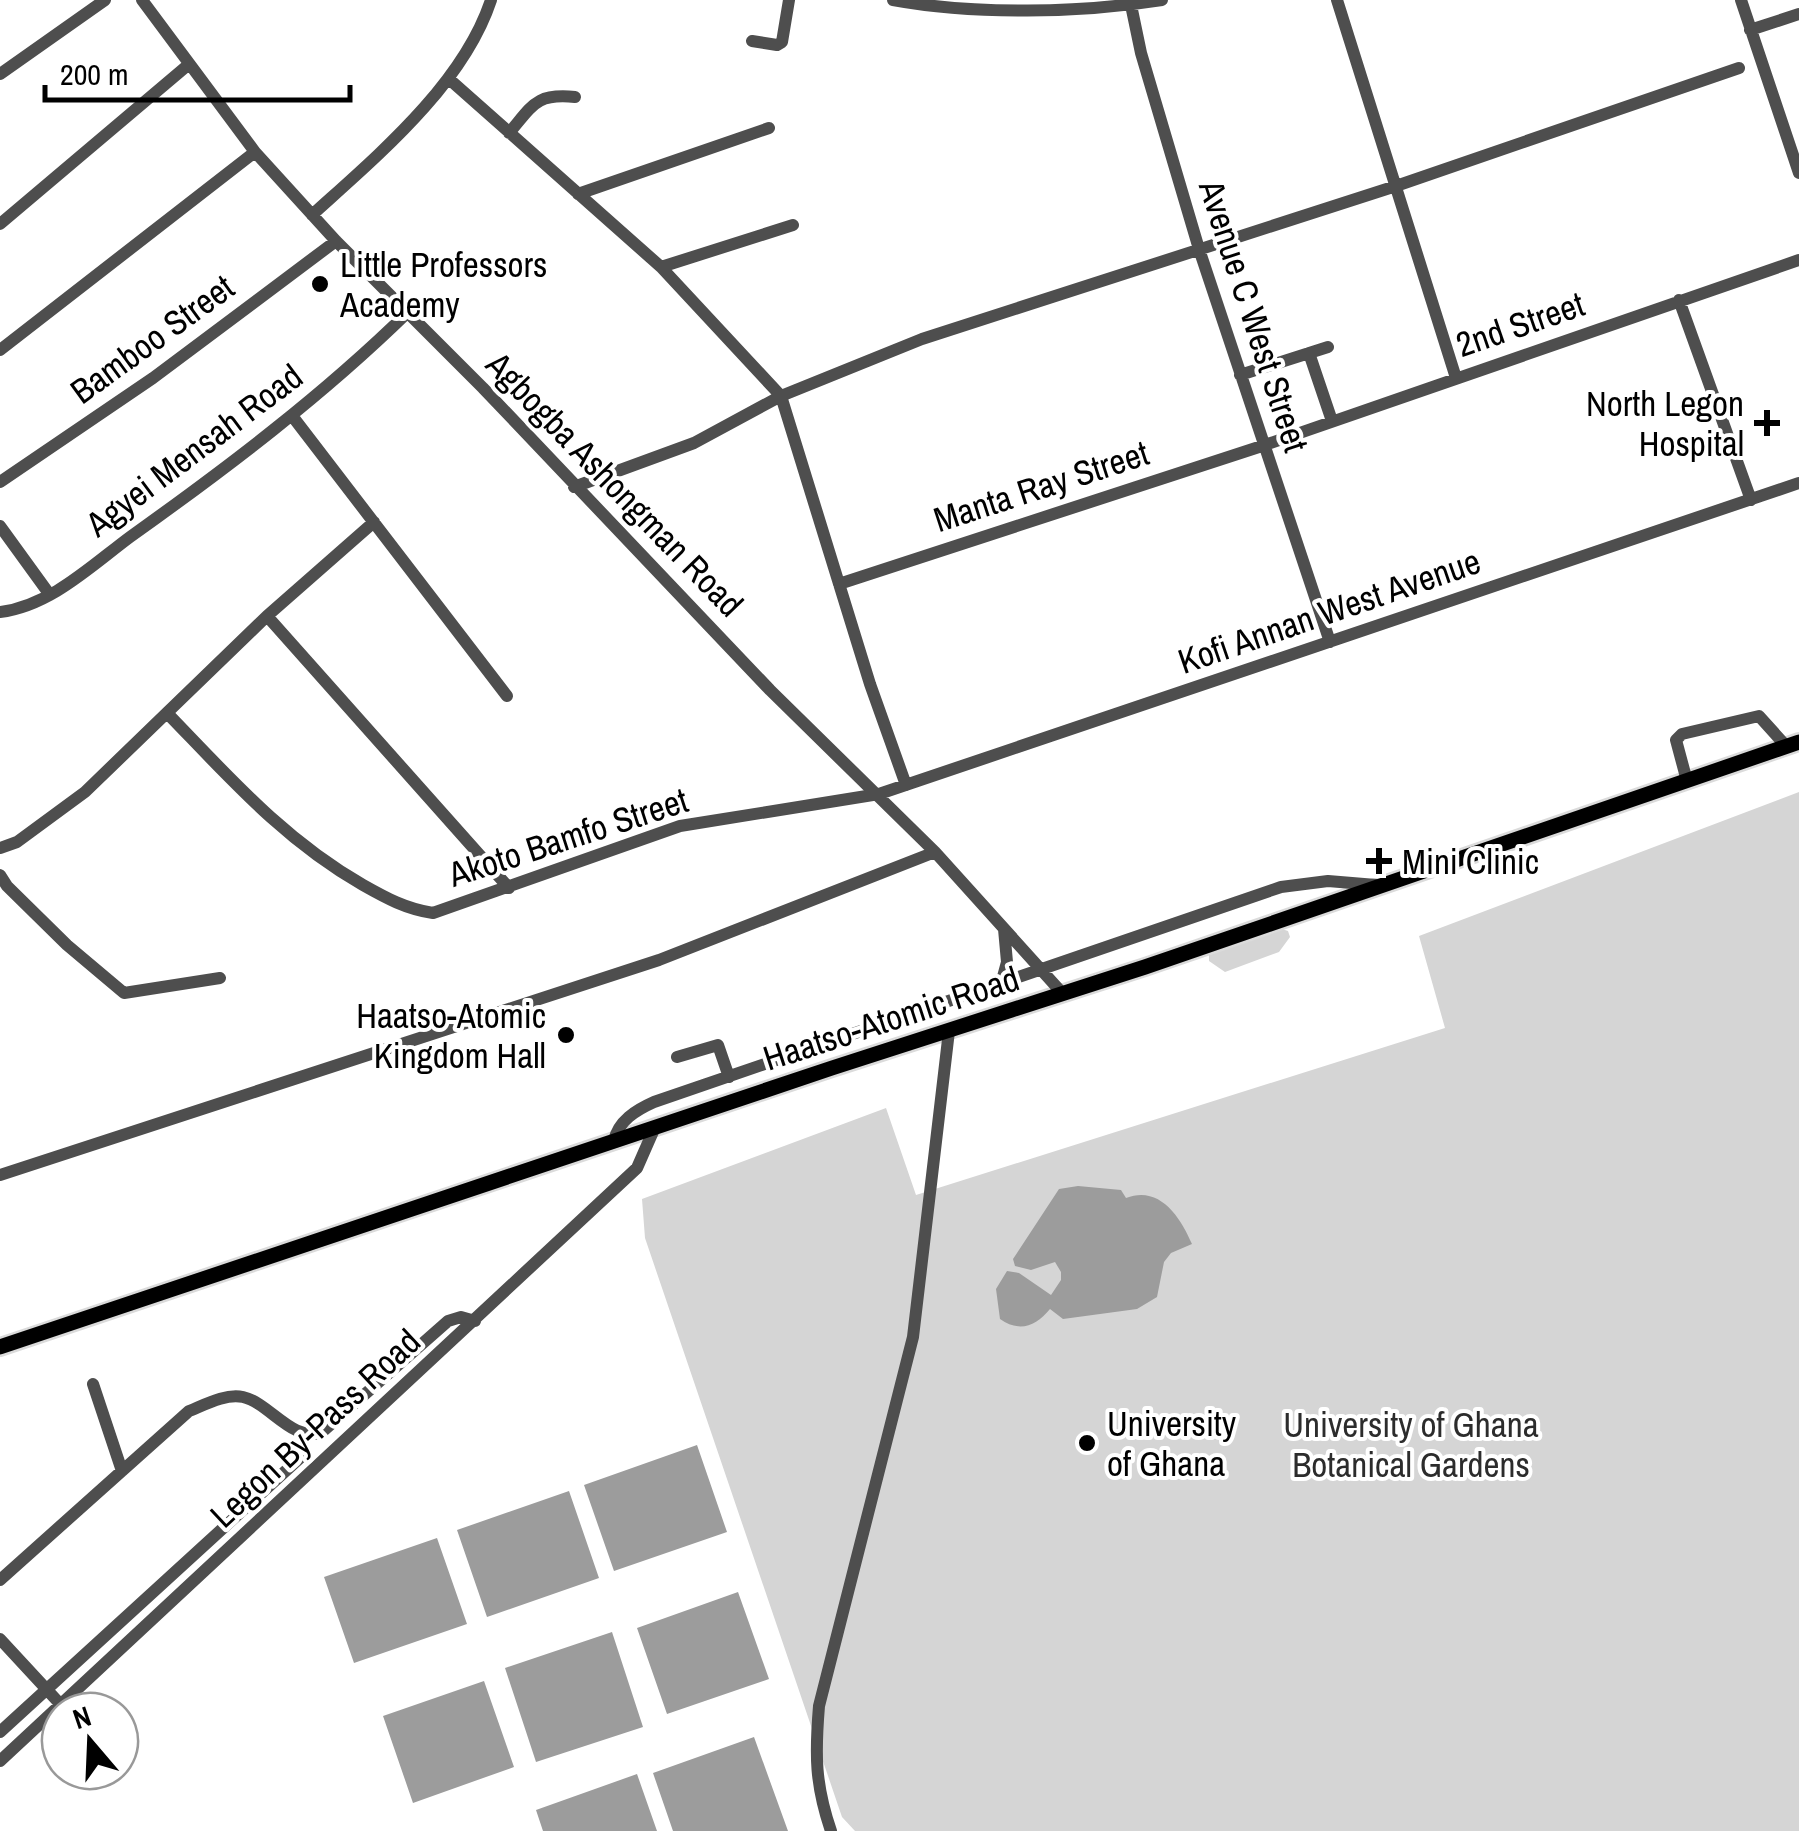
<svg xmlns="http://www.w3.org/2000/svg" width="1799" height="1831" font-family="'Archivo Narrow',sans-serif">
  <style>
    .green { fill: #d5d5d5 }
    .water { fill: #9c9c9c }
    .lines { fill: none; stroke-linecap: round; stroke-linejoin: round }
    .major-casing { stroke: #dbdbdb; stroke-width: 20 }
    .minor { stroke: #4e4e4e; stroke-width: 12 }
    .major { stroke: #000; stroke-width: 15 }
    .poi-dot { fill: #000; stroke: #fff; stroke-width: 4 }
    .labels { text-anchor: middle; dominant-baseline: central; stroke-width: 8; stroke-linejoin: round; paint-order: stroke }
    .poi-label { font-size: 35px; fill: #000; stroke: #fff; text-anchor: start }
    .street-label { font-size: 35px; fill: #000; stroke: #fff }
    .park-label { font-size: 35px; fill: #2c2c2c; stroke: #fff }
  </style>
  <rect width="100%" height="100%" fill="#fff"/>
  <path class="green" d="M 1799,792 L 1799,1831 L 855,1831 L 842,1817 L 645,1238 L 642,1199 L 886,1108 L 916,1195 L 1445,1028 L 1419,936 Z
    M 1279,928 L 1288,931 L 1290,937 L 1279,952 L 1225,972 L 1209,961 L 1209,953 Z"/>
  <path class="water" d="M 1078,1186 L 1121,1190 L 1126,1198 C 1159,1185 1180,1216 1192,1244 L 1171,1253 L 1164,1262 L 1157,1297 L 1137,1309 L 1063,1319 L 1050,1309 C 1036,1326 1020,1333 1000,1319 L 996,1289 L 1007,1271 L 1019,1273 L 1051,1295 L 1061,1280 L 1061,1272 L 1055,1262 L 1031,1270 L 1015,1266 L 1013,1259 L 1059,1189 Z
    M 697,1445 L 727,1532 L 614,1571 L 584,1485 Z
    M 569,1491 L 599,1578 L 487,1617 L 457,1530 Z
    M 437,1538 L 467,1624 L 354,1663 L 324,1577 Z
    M 738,1592 L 769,1679 L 667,1714 L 637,1628 Z
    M 612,1632 L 643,1727 L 536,1762 L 505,1668 Z
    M 484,1681 L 514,1767 L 413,1803 L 383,1716 Z
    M 754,1737 L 788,1831 L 673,1831 L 653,1773 Z
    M 637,1774 L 657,1831 L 543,1831 L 536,1810 Z"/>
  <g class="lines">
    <g class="major-casing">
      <path id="major" d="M 0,1347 L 832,1068 L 1145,967 L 1799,742"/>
    </g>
    <path class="minor" d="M 142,0 L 255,152 L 336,241 L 483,388 L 770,690 L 935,852 L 1063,994
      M 893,0 C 975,15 1080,13 1162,0
      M 1337,0 L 1456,378
      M 1741,0 L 1799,173
      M 1131,5 L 1141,53 L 1199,249 L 1330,642
      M 1750,30 L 1799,14
      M 752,41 L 777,45 L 782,42 L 789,0
      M 0,74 L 105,0
      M 449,79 L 661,267 L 781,396 L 870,684 L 906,785
      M 509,133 C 533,105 536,93 575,97
      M 578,194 L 769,128
      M 312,215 C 377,156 463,85 491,0
      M 0,224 L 188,65
      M 661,267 L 793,225
      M 1679,300 L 1751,500
      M 0,350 L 255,152
      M 1309,353 L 1332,421
      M 1240,375 L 1328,347
      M 293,417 L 507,696
      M 0,482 L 153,378 L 336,241
      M 574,487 L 694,443 L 781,396 L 922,339 L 1396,186 L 1739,68
      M 0,526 L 50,595
      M 839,584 L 1262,446 L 1799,260
      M 0,612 C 50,606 91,566 130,537 C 228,467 322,396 408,312
      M 267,616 L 509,888
      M 167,713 C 229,777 284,840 363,885 C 386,898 406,909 433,913 L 680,826 L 879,794 L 1799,483
      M 1687,781 L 1676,740 L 1682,734 L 1759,716 L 1786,746
      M 0,848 L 17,842 L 85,792 L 267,616 L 374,522
      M 0,875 L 7,886 L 67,945 L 124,993 L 220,978
      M 1001,984 L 1007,962 L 1004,929
      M 677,1057 L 718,1045 L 729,1077
      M 614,1141 C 618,1121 636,1110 654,1102 L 1281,887 L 1328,881 L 1376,885
      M 0,1175 L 659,960 L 935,852
      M 93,1384 L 122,1471
      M 0,1580 L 189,1411 C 204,1405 226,1393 243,1397 C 270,1403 292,1443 322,1432 L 448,1321 L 461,1317 L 475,1321
      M 0,1639 L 62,1706
      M 0,1732 L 302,1456
      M 0,1761 L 637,1168 L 655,1127
      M 831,1831 C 815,1784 815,1755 819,1706 L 913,1337 L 949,1031"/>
    <use href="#major" class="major"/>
  </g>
  <g class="poi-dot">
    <circle cx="320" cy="284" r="10"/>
    <path d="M1762 408h10v10h10v10h-10v10h-10v-10h-10v-10h10z"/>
    <path d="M1374 846h10v10h10v10h-10v10h-10v-10h-10v-10h10z"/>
    <circle cx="566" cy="1035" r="10"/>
    <circle cx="1087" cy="1443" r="10"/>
  </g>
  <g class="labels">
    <g class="poi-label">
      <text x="340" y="264">Little Professors<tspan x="340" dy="40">Academy</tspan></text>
      <text x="1744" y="403" text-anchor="end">North Legon<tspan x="1744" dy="40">Hospital</tspan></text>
      <text x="1402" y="861">Mini Clinic</text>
      <text x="546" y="1015" text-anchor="end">Haatso-Atomic<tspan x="546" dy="40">Kingdom Hall</tspan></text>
      <text x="1107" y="1423">University<tspan x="1107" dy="40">of Ghana</tspan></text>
    </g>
    <g class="street-label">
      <text transform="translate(1254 316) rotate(72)">Avenue C West Street</text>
      <text transform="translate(1520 324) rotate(-19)">2nd Street</text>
      <text transform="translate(152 339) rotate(-36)">Bamboo Street</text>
      <text transform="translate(194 450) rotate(-37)">Agyei Mensah Road</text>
      <text transform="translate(615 484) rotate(46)">Agbogba Ashongman Road</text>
      <text transform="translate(1041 486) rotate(-18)">Manta Ray Street</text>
      <text transform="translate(1329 611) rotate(-19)">Kofi Annan West Avenue</text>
      <text transform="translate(568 837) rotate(-18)">Akoto Bamfo Street</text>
      <text transform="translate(891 1018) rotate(-18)">Haatso-Atomic Road</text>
      <text transform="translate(315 1428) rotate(-43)">Legon By-Pass Road</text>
    </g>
    <g class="park-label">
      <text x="1411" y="1424">University of Ghana<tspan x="1411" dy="40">Botanical Gardens</tspan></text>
    </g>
  </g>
  <g transform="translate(90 1741) rotate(341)"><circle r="48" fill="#ffffff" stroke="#999999" stroke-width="2.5"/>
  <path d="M0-8L18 38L0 25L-18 38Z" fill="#000000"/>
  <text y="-15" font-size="28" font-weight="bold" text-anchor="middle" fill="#000000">N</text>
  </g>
  <path d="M45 85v15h305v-15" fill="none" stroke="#000000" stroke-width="5"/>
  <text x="60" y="85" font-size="30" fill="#000000" stroke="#ffffff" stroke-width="8" paint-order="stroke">200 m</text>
</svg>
